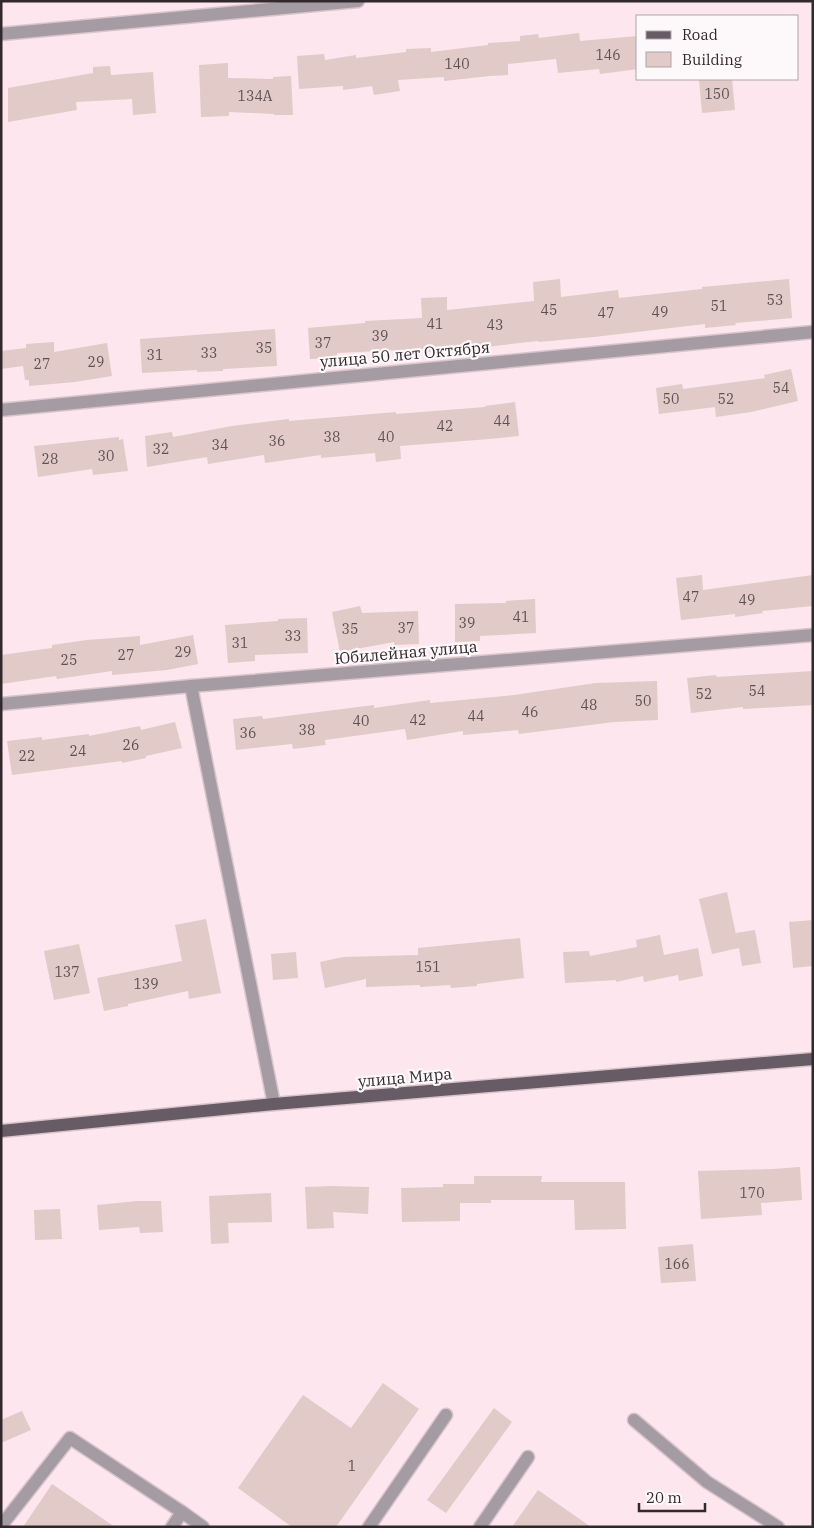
<svg xmlns="http://www.w3.org/2000/svg" width="814" height="1528" font-family="'IBM Plex Serif',serif">
  <style>
    .building { fill: #e1cac8 }
    .lines { fill: none; stroke-linecap: round; stroke-linejoin: round }
    .service-casing { stroke: #d8c4ca; stroke-width: 15 }
    .minor-casing { stroke: #d8c4ca; stroke-width: 15 }
    .primary-casing { stroke: #d8c4ca; stroke-width: 15 }
    .service { stroke: #a49ca2; stroke-width: 12 }
    .minor { stroke: #a49ca2; stroke-width: 12 }
    .primary { stroke: #675b65; stroke-width: 12 }
    .labels { text-anchor: middle; dominant-baseline: central; stroke-width: 4.5; stroke-linejoin: round; paint-order: stroke }
    .number-label { font-size: 14px; fill: #5e5153 }
    .street-label { font-size: 16px; fill: #32292c; stroke: #fdf9fa }
  </style>
  <rect width="100%" height="100%" fill="#fde6ed"/>
  <path class="building" d="M 579,33 L 580,41 L 638,36 L 638,69 L 600,74 L 599,69 L 558,73 L 556,59 L 508,64 L 508,75 L 490,76 L 444,81 L 444,77 L 398,80 L 400,91 L 374,95 L 372,86 L 343,90 L 343,86 L 299,89 L 297,56 L 324,54 L 325,60 L 356,55 L 356,58 L 406,52 L 406,49 L 431,48 L 431,52 L 488,45 L 488,43 L 520,41 L 520,36 L 538,34 L 539,38 Z
    M 228,63 L 228,78 L 273,79 L 273,77 L 291,76 L 293,115 L 274,115 L 274,114 L 229,112 L 229,116 L 201,117 L 199,65 Z
    M 110,66 L 111,75 L 153,72 L 156,113 L 133,115 L 132,99 L 76,102 L 77,110 L 8,122 L 8,88 L 93,73 L 93,67 Z
    M 699,79 L 732,79 L 735,110 L 702,113 Z
    M 560,279 L 561,297 L 618,290 L 619,298 L 702,289 L 702,287 L 789,279 L 792,318 L 735,323 L 736,325 L 705,328 L 705,324 L 594,337 L 538,342 L 538,341 L 449,351 L 423,352 L 423,349 L 337,353 L 337,358 L 310,359 L 308,328 L 365,323 L 365,321 L 422,318 L 421,298 L 447,297 L 447,310 L 534,301 L 533,282 Z
    M 275,329 L 277,366 L 223,369 L 223,371 L 197,372 L 197,370 L 142,373 L 140,339 Z
    M 54,342 L 54,352 L 107,343 L 112,376 L 75,382 L 29,386 L 29,380 L 25,380 L 23,366 L 1,369 L 1,351 L 26,348 L 26,344 Z
    M 791,369 L 798,401 L 751,412 L 716,417 L 715,407 L 659,414 L 656,388 L 682,384 L 683,389 L 765,378 L 764,375 Z
    M 515,402 L 519,436 L 489,439 L 400,446 L 401,459 L 376,462 L 375,453 L 321,458 L 321,455 L 265,463 L 264,455 L 208,464 L 207,457 L 147,467 L 145,436 L 172,432 L 173,437 L 232,426 L 289,419 L 289,421 L 396,412 L 396,414 L 485,407 L 485,406 Z
    M 119,437 L 119,440 L 123,439 L 128,471 L 93,475 L 92,469 L 38,477 L 34,446 Z
    M 702,575 L 703,590 L 813,575 L 813,606 L 762,611 L 763,613 L 735,617 L 735,614 L 681,620 L 676,578 Z
    M 535,599 L 536,633 L 480,636 L 480,641 L 455,642 L 455,604 L 506,603 L 506,601 Z
    M 360,606 L 362,613 L 418,611 L 419,644 L 394,645 L 394,642 L 340,652 L 332,612 Z
    M 307,618 L 308,653 L 255,655 L 255,661 L 228,663 L 225,625 L 278,621 L 278,619 Z
    M 193,635 L 198,664 L 167,670 L 112,675 L 112,671 L 57,679 L 56,676 L 1,684 L 1,655 L 52,648 L 52,645 L 87,640 L 140,636 L 140,645 Z
    M 813,671 L 813,705 L 743,709 L 743,707 L 691,713 L 687,678 L 716,675 L 717,677 Z
    M 657,681 L 658,720 L 614,722 L 519,734 L 518,730 L 463,735 L 463,731 L 407,740 L 405,729 L 325,740 L 326,745 L 293,749 L 292,744 L 236,750 L 233,719 L 262,716 L 263,719 L 374,705 L 374,708 L 430,700 L 430,703 L 514,695 L 596,683 Z
    M 175,722 L 182,748 L 146,756 L 146,758 L 122,763 L 122,761 L 12,775 L 7,741 L 42,737 L 42,740 L 89,734 L 89,736 L 140,726 L 141,730 Z
    M 727,892 L 737,939 L 736,933 L 755,930 L 761,963 L 742,966 L 739,948 L 712,954 L 699,899 Z
    M 206,919 L 221,993 L 189,999 L 188,991 L 128,1004 L 128,1006 L 104,1011 L 97,978 L 182,961 L 175,925 Z
    M 813,920 L 813,966 L 793,968 L 789,922 Z
    M 660,935 L 664,955 L 698,948 L 703,976 L 679,981 L 678,975 L 644,982 L 643,976 L 616,982 L 616,980 L 565,983 L 563,952 L 589,951 L 590,956 L 637,947 L 636,940 Z
    M 520,938 L 524,978 L 477,984 L 477,986 L 451,988 L 450,985 L 420,987 L 420,985 L 366,987 L 366,979 L 325,988 L 320,962 L 343,957 L 418,955 L 418,948 Z
    M 79,944 L 90,993 L 54,1000 L 44,951 Z
    M 296,952 L 298,978 L 273,980 L 271,954 Z
    M 800,1167 L 802,1200 L 761,1203 L 762,1215 L 701,1219 L 698,1171 L 773,1169 Z
    M 474,1176 L 542,1176 L 541,1182 L 625,1182 L 626,1229 L 575,1230 L 574,1200 L 491,1200 L 491,1203 L 460,1203 L 460,1221 L 402,1222 L 401,1188 L 443,1187 L 443,1184 L 474,1184 Z
    M 333,1186 L 369,1187 L 368,1214 L 333,1212 L 334,1228 L 307,1229 L 305,1187 Z
    M 271,1193 L 272,1222 L 228,1223 L 229,1243 L 211,1244 L 209,1196 Z
    M 137,1201 L 161,1201 L 163,1232 L 140,1233 L 139,1227 L 99,1230 L 97,1205 Z
    M 60,1209 L 62,1239 L 35,1240 L 34,1210 Z
    M 693,1244 L 696,1281 L 661,1283 L 658,1247 Z
    M 383,1383 L 419,1409 L 336,1527 L 292,1527 L 238,1488 L 303,1395 L 351,1428 Z
    M 494,1408 L 512,1422 L 446,1513 L 427,1500 Z
    M 22,1411 L 31,1430 L 1,1443 L 1,1420 Z
    M 52,1484 L 115,1527 L 23,1527 Z
    M 538,1490 L 591,1527 L 512,1527 Z"/>
  <g class="lines">
    <g class="service-casing">
      <path id="service" d="M 191,686 L 274,1104
        M 634,1420 L 707,1482 L 778,1527
        M 1,1526 L 70,1438 L 182,1512
        M 369,1527 L 446,1415
        M 480,1527 L 528,1457"/>
    </g>
    <g class="minor-casing">
      <path id="minor" d="M 1,34 L 358,1
        M 1,410 L 813,332
        M 1,704 L 191,686 L 813,635
        M 172,1527 L 182,1512 L 203,1527"/>
    </g>
    <g class="primary-casing">
      <path id="primary" d="M 1,1131 L 274,1104 L 813,1059"/>
    </g>
    <use href="#service" class="service"/>
    <use href="#minor" class="minor"/>
    <use href="#primary" class="primary"/>
  </g>
  <g class="labels">
    <g class="number-label">
      <text x="608" y="55">146</text>
      <text x="457" y="64">140</text>
      <text x="717" y="94">150</text>
      <text x="255" y="96">134А</text>
      <text x="775" y="300">53</text>
      <text x="719" y="306">51</text>
      <text x="549" y="310">45</text>
      <text x="660" y="312">49</text>
      <text x="606" y="313">47</text>
      <text x="435" y="324">41</text>
      <text x="495" y="325">43</text>
      <text x="380" y="336">39</text>
      <text x="323" y="343">37</text>
      <text x="264" y="348">35</text>
      <text x="209" y="353">33</text>
      <text x="155" y="355">31</text>
      <text x="96" y="362">29</text>
      <text x="42" y="364">27</text>
      <text x="781" y="388">54</text>
      <text x="671" y="399">50</text>
      <text x="726" y="399">52</text>
      <text x="502" y="421">44</text>
      <text x="445" y="426">42</text>
      <text x="332" y="437">38</text>
      <text x="386" y="437">40</text>
      <text x="277" y="441">36</text>
      <text x="220" y="445">34</text>
      <text x="161" y="449">32</text>
      <text x="106" y="456">30</text>
      <text x="50" y="459">28</text>
      <text x="691" y="597">47</text>
      <text x="747" y="600">49</text>
      <text x="521" y="617">41</text>
      <text x="467" y="623">39</text>
      <text x="406" y="628">37</text>
      <text x="350" y="629">35</text>
      <text x="293" y="636">33</text>
      <text x="240" y="643">31</text>
      <text x="183" y="652">29</text>
      <text x="126" y="655">27</text>
      <text x="69" y="660">25</text>
      <text x="757" y="691">54</text>
      <text x="704" y="694">52</text>
      <text x="643" y="701">50</text>
      <text x="589" y="705">48</text>
      <text x="530" y="712">46</text>
      <text x="476" y="716">44</text>
      <text x="418" y="720">42</text>
      <text x="361" y="721">40</text>
      <text x="307" y="730">38</text>
      <text x="248" y="733">36</text>
      <text x="131" y="745">26</text>
      <text x="78" y="751">24</text>
      <text x="27" y="756">22</text>
      <text x="428" y="967">151</text>
      <text x="67" y="972">137</text>
      <text x="146" y="984">139</text>
      <text x="752" y="1193">170</text>
      <text x="677" y="1264">166</text>
      <text x="352" y="1466">1</text>
    </g>
    <g class="street-label">
      <text transform="translate(405 354) rotate(-5)">улица 50 лет Октября</text>
      <text transform="translate(406 652) rotate(-5)">Юбилейная улица</text>
      <text transform="translate(405 1077) rotate(-5)">улица Мира</text>
    </g>
  </g>
  <rect width="814" height="1528" fill="none" stroke="#32292c" stroke-width="5"/>
  <rect x="636" y="15" width="162" height="65" fill="#fdf9fa" stroke="#aca6a8"/>
  <rect x="646" y="31" width="25" height="8" fill="#675b65" stroke="#aca6a8"/>
  <text x="682" y="40" font-size="15" fill="#32292c">Road</text>
  <rect x="646" y="52" width="25" height="15" fill="#e1cac8" stroke="#aca6a8"/>
  <text x="682" y="65" font-size="15" fill="#32292c">Building</text>
  <path d="M639 1503v8h66v-8" fill="none" stroke="#32292c" stroke-width="2.5"/>
  <text x="646" y="1503" font-size="15" fill="#32292c" stroke="#fdf9fa" stroke-width="4" paint-order="stroke">20 m</text>
</svg>
